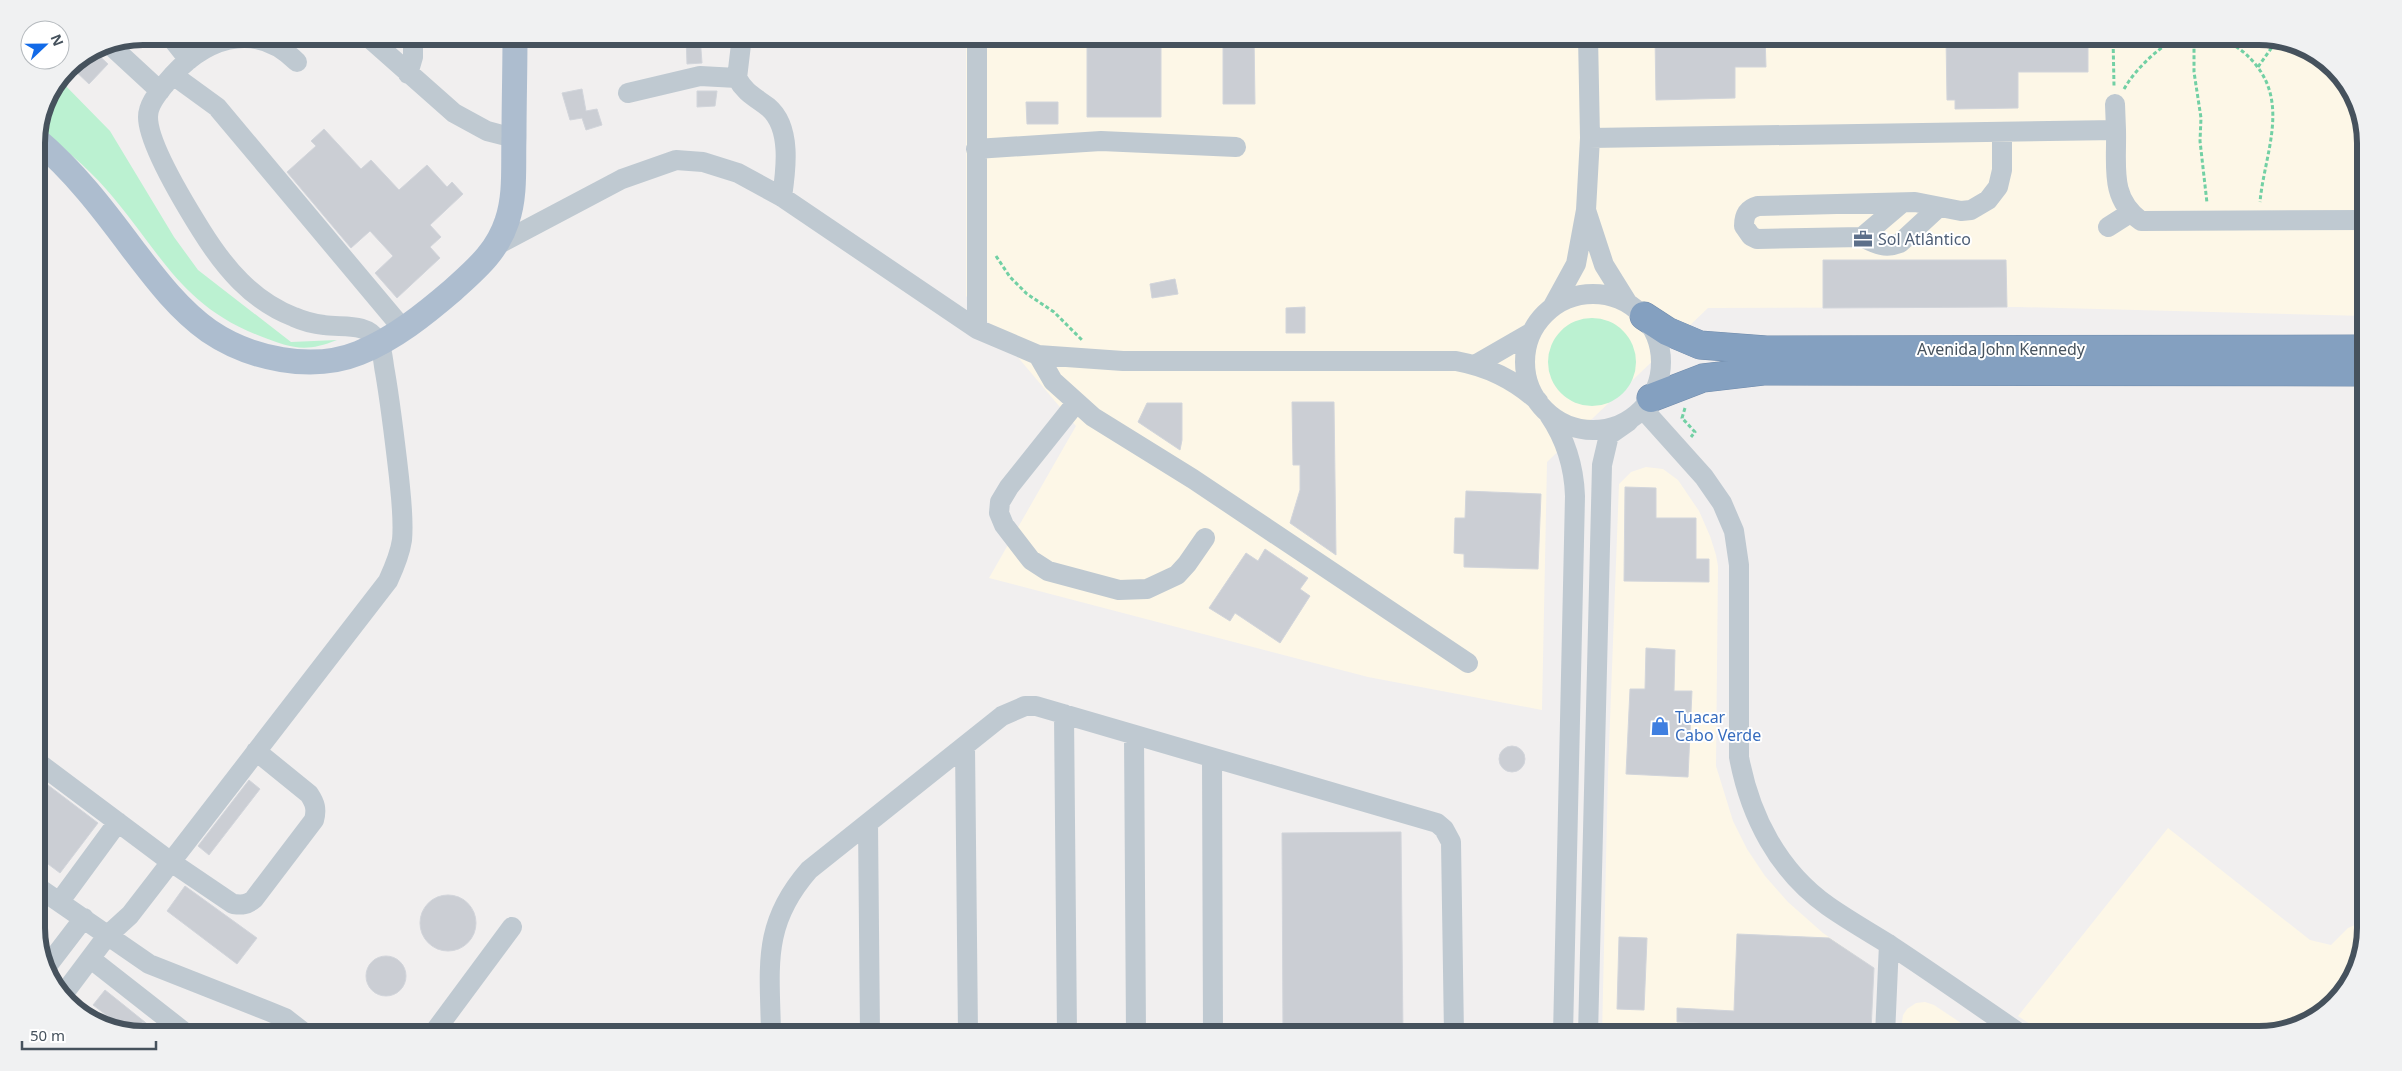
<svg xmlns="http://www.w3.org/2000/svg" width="2402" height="1071" font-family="'Noto Sans',sans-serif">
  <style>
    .commercial { fill: #fdf7e7 }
    .green { fill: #bbf1d1 }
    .building { fill: #cbced4; stroke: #d2d5db }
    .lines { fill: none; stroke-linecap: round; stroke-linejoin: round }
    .highway-casing { stroke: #708bab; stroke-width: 29 }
    .path { stroke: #72d0a4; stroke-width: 3; stroke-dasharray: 4 2.5; stroke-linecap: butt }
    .minor { stroke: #bfc9d1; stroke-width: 20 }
    .major { stroke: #adbdcf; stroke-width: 25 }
    .highway { stroke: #84a0c0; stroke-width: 28 }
    .labels { text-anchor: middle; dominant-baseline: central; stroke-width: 4; stroke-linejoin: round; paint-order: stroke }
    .service-label { font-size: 16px; fill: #4e5e75; stroke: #fff; text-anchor: start }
    .street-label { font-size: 16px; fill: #46525d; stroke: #fff }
    .shop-label { font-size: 16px; fill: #366cbe; stroke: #fff; text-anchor: start }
    .rim { fill: none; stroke: #46525d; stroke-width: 6 }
  </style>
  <rect width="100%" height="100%" fill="#f1efef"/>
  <path class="commercial" d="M 966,36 L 2259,36 L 2300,44 L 2348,84 L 2366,136 L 2366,316 L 2019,307 L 1708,308 L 1547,462 L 1542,710 L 1368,677 L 989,578 L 1076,426 L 966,296 Z
    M 1646,467 L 1663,469 L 1678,480 L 1699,511 L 1710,536 L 1716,555 L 1718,566 L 1716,766 L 1733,821 L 1747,849 L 1765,876 L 1788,902 L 1823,933 L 1874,968 L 1871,1035 L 1602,1035 L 1608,773 L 1619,484 L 1631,472 Z
    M 2168,828 L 2310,940 L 2331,945 L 2348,928 L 2357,924 L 2365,929 L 2358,969 L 2318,1017 L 2259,1035 L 2046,1035 L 2018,1016 Z
    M 1925,1002 L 1934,1005 L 1979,1035 L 1900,1035 L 1903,1015 L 1907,1009 L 1916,1003 Z"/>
  <path class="green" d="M 59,79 L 110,131 L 174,237 L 198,270 L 291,342 L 337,340 C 305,353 291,348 260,336 C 179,305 159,249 106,189 C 86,166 62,147 39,127 L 47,96 Z
    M1548 362a44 44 0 1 1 88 0a44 44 0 1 1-88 0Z"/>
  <path class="building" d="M 686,36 L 700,36 L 702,63 L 687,64 Z
    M 1223,36 L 1254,36 L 1255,104 L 1223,104 Z
    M 1655,36 L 1765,36 L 1766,67 L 1735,67 L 1735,98 L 1656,100 Z
    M 1946,36 L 2088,36 L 2088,72 L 2018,72 L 2018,108 L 1955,109 L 1955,100 L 1947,100 Z
    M 1087,47 L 1161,47 L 1161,117 L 1087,117 Z
    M 93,50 L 108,64 L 89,84 L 70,66 Z
    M 582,89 L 586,111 L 597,109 L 602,125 L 586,130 L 582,118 L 570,120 L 562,93 Z
    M 697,91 L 717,91 L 715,106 L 697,107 Z
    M 1026,102 L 1058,102 L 1058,124 L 1027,124 Z
    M 324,129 L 361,169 L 371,160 L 399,190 L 427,165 L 447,187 L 452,182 L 463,194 L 430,225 L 441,237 L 430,247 L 440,258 L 397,298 L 375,273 L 393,256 L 370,231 L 351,248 L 287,172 L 316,146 L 311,141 Z
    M 1823,260 L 2006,260 L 2007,307 L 1823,308 Z
    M 1175,279 L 1178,294 L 1152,298 L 1150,284 Z
    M 1305,307 L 1305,333 L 1286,333 L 1286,308 Z
    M 1292,402 L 1334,402 L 1336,555 L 1290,523 L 1300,490 L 1300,465 L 1293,465 Z
    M 1147,403 L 1182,403 L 1182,440 L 1180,450 L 1138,422 Z
    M 1625,487 L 1656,488 L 1656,518 L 1696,518 L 1696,559 L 1709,559 L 1709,582 L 1624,581 Z
    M 1466,491 L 1541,494 L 1538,569 L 1464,567 L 1464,554 L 1454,553 L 1455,518 L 1465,518 Z
    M 1265,549 L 1308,578 L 1300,589 L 1310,596 L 1280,643 L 1235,613 L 1230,621 L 1209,608 L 1246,553 L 1258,561 Z
    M 1646,648 L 1675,650 L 1674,691 L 1692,691 L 1688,777 L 1626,774 L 1630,689 L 1645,689 Z
    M1499 759a13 13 0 1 1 26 0a13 13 0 1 1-26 0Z
    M 36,776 L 98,823 L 60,873 L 36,855 Z
    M 249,780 L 260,789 L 209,855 L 198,846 Z
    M 1401,832 L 1403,1035 L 1283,1035 L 1282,833 Z
    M 185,886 L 257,938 L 237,964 L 167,911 Z
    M420 923a28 28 0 1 1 56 0a28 28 0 1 1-56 0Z
    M 1737,934 L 1829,938 L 1874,968 L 1871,1031 L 1677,1022 L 1677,1008 L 1734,1011 Z
    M 1619,937 L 1647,938 L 1644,1010 L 1617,1009 Z
    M366 976a20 20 0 1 1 40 0a20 20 0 1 1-40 0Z
    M 105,990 L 125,1006 L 161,1035 L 143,1035 L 108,1028 L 114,1021 L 93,1005 Z"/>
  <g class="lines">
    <g class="highway-casing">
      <path id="highway" d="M 1644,316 L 1667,331 L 1700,345 L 1766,350 L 2366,349
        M 1651,398 L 1703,378 L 1763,371 L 2366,372"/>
    </g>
    <path class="path" d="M 2113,36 L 2114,86
      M 2196,36 L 2194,47 L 2194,72 L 2201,118 L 2200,141 L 2207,203
      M 2212,36 C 2231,42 2244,50 2256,65 C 2289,106 2264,156 2260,202
      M 2258,67 L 2277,40
      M 2124,89 C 2137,67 2158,48 2180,36
      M 996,256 L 1010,277 L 1027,294 L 1054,312 L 1082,340
      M 1685,408 L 1682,418 L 1695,432 L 1691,437"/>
    <path class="minor" d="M 170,36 L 189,60
      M 367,36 L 454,113 L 487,131 L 514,138
      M 977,36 L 977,329
      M 108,43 L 160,91
      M 408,74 L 413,57 L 413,36
      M 173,75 L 217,107 L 403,329
      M 737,78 L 742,36
      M 628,93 L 700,76 L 737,78 C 745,93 755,97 768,107 C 792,127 786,170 782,197
      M 2115,104 L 2116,130
      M 1590,138 L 2116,130 C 2117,166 2109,198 2141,221 L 2366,220
      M 976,149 L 1101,141 L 1236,147
      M 1939,207 L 1900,243 C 1885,249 1876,244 1862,237 L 1757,239 L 1751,236 L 1744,226 C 1744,215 1747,209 1758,206 L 1915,202 L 1961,211 L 1971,210 L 1988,200 L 1998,187 L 2002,170 L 2002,132
      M 1586,210 L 1590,138 L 1588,36
      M 2108,227 L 2130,213
      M 1862,237 L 1902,203
      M 499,244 L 622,179 L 676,160 L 703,162 L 738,173 L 782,197 L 977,329 L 1038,355 L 1123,361 L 1456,361 C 1488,367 1513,379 1538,401
      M1525 362a68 68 0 1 1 136 0a68 68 0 1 1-136 0Z
      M 1553,306 L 1576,264 L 1586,210 L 1604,265 L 1627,302
      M 1038,355 L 1053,381 L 1093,417 L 1193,479 L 1468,663
      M 1475,365 L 1532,332
      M 1076,403 L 1009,487 L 1000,502 L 999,513 L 1004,525 L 1031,560 L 1048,571 L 1119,590 L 1147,589 L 1177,575 L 1187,564 L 1205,538
      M 1643,409 L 1704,477 L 1722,503 L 1734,531 L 1739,565 L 1739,757 C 1750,816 1778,871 1828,906 C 1848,920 1869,932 1890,945 C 1934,974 1978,1005 2022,1035
      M 1549,415 C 1566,440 1574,466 1575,496 L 1563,1035
      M 1064,714 L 1067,1035
      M 1134,735 L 1136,1035
      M 965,746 L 968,1035
      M 1212,758 L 1213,1035
      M 36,761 L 171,862 L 233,904 C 242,905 247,905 254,899 L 314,820 C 317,809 315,803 309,794 L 256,751
      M 868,823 L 870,1035
      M 36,886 L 149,964 L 268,1011 L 285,1018 L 307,1035
      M 60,901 L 118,822
      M 91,959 L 188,1035
      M 48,965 L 84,918
      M 62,996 L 107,936 L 130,915 L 388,581 C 394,568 400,554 402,540 C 404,519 401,498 399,477 C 395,442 391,407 385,372 C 383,363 383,349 378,341 C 367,322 342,328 324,325 C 314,324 303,321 294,317 C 252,301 224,267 201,230 C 186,206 148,144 148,117 C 148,104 159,92 166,83 C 201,40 253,18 297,62
      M 432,1035 L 512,927
      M 771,1035 C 770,967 761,925 809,870 L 1002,716 L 1025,706 L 1036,706 L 1437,823 L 1444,829 L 1451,842 L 1454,1035
      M 1588,1035 L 1602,465 L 1609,435 L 1629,421
      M 1885,1035 L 1889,944"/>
    <path class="major" d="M 36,139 C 74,171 103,209 132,248 C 155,278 178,309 209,331 C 250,359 312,372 359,353 C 394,339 425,314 453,290 C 476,269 497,252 507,221 C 516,195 513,165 514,137 C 514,104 515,70 515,36"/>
    <use href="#highway" class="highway"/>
  </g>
  <defs>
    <g id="office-bare" transform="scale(1.5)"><path d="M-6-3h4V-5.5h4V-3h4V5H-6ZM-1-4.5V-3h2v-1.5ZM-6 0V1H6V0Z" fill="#5c6f8a" stroke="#fff" stroke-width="2.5" paint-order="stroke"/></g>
    <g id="shop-bare" transform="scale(1.5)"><path d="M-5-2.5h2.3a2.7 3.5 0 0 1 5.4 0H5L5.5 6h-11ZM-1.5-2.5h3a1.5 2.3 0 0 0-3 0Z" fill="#3f7fe0" stroke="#fff" stroke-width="2.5" paint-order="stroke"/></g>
  </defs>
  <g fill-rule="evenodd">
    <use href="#office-bare" x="1863" y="239"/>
    <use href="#shop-bare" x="1660" y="726"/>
  </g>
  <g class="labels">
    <g class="service-label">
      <text x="1878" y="239">Sol Atlântico</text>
    </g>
    <g class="street-label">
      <text x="2001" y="349">Avenida John Kennedy</text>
    </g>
    <g class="shop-label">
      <text x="1675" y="717">Tuacar<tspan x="1675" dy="18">Cabo Verde</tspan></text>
    </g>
  </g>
  <path d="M0 0H2402V1071H0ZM143 45H2259A98 98 0 0 1 2357 143V928A98 98 0 0 1 2259 1026H143A98 98 0 0 1 45 928V143A98 98 0 0 1 143 45Z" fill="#f0f1f2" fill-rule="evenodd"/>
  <path class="rim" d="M143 45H2259A98 98 0 0 1 2357 143V928A98 98 0 0 1 2259 1026H143A98 98 0 0 1 45 928V143A98 98 0 0 1 143 45Z"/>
  <g transform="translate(45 45) rotate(68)"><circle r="24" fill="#ffffff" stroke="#b5babe"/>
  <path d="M0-4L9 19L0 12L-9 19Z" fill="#126ae8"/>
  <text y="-8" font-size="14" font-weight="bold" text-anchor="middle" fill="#46525d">N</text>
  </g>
  <path d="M22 1041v8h134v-8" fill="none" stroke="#46525d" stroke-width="2.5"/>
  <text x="30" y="1041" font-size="15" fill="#46525d" stroke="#ffffff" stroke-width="4" paint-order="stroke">50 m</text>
</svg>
